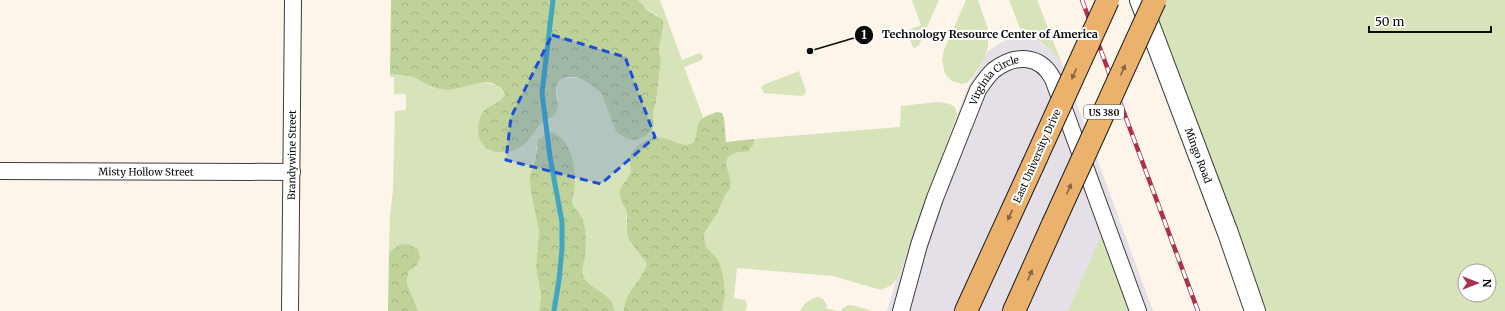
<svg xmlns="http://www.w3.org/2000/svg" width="1505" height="311" font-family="Merriweather,serif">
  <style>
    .industrial { fill: #e5dfe8 }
    .grass { fill: #d7e3b8; fill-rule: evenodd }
    .forest { fill: url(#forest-crowns) }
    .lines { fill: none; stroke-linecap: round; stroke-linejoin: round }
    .stream { stroke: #43a5be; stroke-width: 5 }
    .minor-casing { stroke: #3d3d3d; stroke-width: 18 }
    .tertiary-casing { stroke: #3d3d3d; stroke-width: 22 }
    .primary-casing { stroke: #1b1b1b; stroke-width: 24 }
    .minor { stroke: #fff; stroke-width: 16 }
    .tertiary { stroke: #fff; stroke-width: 20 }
    .primary { stroke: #eab26d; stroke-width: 22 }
    .rail-casing { stroke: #aa3250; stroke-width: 4.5 }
    .rail { stroke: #fff; stroke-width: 3; stroke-dasharray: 9; stroke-linecap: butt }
    .primary-bridge-casing { stroke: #1b1b1b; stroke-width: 24; stroke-linecap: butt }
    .primary-bridge { stroke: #eab26d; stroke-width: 22 }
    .oneway { fill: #856640 }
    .marked { fill: #1d4ed8; fill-opacity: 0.2; stroke: #1d4ed8; stroke-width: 3; stroke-dasharray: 8 5; stroke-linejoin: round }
    .labels { text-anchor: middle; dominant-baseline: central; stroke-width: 4; stroke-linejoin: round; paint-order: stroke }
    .shield { fill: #fff; stroke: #545454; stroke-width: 1 }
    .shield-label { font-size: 9px; font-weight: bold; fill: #0a0a0a }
    .street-label { font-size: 10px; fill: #0a0a0a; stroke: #fff }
    .leader { fill: none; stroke: #0a0a0a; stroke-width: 1.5 }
    .callout-dot { fill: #0a0a0a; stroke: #fff; stroke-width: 1.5 }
    .mark-label { font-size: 12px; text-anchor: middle; font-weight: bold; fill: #fff }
    .callout-label { font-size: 11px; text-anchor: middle; font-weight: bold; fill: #0a0a0a; stroke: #fff; stroke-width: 4; stroke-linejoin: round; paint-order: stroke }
  </style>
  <defs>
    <pattern id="forest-crowns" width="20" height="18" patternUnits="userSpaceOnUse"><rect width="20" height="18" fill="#bed299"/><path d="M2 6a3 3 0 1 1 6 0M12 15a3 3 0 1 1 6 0" fill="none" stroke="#a2b382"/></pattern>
  </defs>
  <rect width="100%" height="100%" fill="#fdf5ea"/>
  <path class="industrial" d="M 1015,38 L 1029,38 L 1038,41 L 1058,56 L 1061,61 L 1153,311 L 1128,311 L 1102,235 L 1068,311 L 887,311 L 896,281 L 967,89 L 988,51 L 1004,41 Z"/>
  <path class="grass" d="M 638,0 L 660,0 L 682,60 L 699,53 L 703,55 L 702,60 L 684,67 L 703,117 C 694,128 700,137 693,143 C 685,152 661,133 648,140 C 641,145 635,155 630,162 C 632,170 631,175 625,181 L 625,207 L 626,212 L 627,235 L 634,246 L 643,255 L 647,264 C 642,281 624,292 624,311 L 614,311 C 616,296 589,289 583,275 C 580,266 585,255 585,245 C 585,232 577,217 573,204 C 571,198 574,192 575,186 C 576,177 571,150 565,142 C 563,139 559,136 556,134 L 536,147 L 536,156 L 533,162 L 531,193 L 539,231 L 536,267 L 541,297 L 539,311 L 418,311 L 407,284 L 408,272 L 416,266 L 399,245 L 389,252 L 390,216 L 393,190 L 395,111 L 406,110 L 406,94 L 394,94 L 394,77 L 390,77 L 390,74 L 409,76 L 439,89 L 446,90 L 481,82 L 497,85 L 505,94 L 502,100 L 496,104 L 495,151 L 514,150 L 542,122 L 551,119 L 555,114 L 558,100 L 556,86 L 561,79 C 575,75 592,81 602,94 C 610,104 611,120 616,132 L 636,140 L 644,137 L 651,131 L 654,120 L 653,111 L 656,103 L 661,60 C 653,43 667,34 659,18 C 657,14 651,12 646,9 C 643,7 641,4 638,0 Z
    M 912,0 L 939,0 L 919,45 L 915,48 L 913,47 L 906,31 L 921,25 Z
    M 966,0 L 978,0 L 988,29 L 988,46 L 985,57 L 972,78 L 967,83 L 961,84 L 952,81 L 945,74 L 942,60 L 944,50 Z
    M 1009,0 L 1037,0 L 1061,61 L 1057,56 L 1041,42 L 1023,36 Z
    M 1154,0 L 1505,0 L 1505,311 L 1255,311 L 1146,17 ZM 1465,271 L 1489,271 L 1489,295 L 1465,295 Z
    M 799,71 L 806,91 L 805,94 L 802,96 L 764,93 L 761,87 L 763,85 Z
    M 937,102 C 946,103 957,103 957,115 L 898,277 L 892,285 L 881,290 L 833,276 L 737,268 L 734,298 L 745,300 L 747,304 L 746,311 L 722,311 L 725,295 L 724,281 L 720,264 L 717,258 L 706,247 L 704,237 L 705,232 L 718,212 L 725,195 L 730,189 L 731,181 L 726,164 L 728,157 C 735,151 743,153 751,148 L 754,139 L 900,127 L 901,106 Z
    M 1102,234 L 1128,311 L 1068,311 L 1097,245 Z
    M 818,297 L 823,299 L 827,305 L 826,308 L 837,311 L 800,311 C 804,303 810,299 818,297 Z
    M 848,305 L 852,305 L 872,311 L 841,311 L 842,309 Z"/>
  <path class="forest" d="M 391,0 L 638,0 L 647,10 L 663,20 C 664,35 655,46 661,60 L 656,103 L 653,111 L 654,126 L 651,131 L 644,137 L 636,140 L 628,139 L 616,132 L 602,94 L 594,87 L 585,81 L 576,77 L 568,77 L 561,79 C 559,81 557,84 556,87 C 555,96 561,105 555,114 C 552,119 547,119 543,122 C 534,129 530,142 520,147 C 496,161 469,146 481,116 C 485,105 499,106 505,94 C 492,70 465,90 447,90 C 434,90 422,80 409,76 C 403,75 397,75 390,74 Z
    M 717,112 L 722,113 L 724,118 L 726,142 L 754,139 L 753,145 L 748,151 L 735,153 L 728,157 L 726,164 L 731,181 L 730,189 L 725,195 L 718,212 L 705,232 L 704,237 L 706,247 L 717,258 L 720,264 L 724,281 L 725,295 L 722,311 L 624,311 C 624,292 642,281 647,264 C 642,254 630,245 627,234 C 626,226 628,218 626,210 C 624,204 619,199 620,192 C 621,184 629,179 631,171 C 631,167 629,163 630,159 C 631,148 644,141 653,138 C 669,135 681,149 691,144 C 700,140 693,124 703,118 C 707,115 713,114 717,112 Z
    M 550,132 C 571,136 575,166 575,184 C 575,191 571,198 573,205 C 575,210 580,213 582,218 C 583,221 584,226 585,229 C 586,238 586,249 585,257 C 584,263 581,269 583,275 C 588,289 616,295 614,311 L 539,311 L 541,297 L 536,267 L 539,231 L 531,193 L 530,176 L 536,156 L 538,140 Z
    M 408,244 L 418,249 L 420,258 L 416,266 L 408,272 L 407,284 L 418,311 L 388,311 L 389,252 L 399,245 Z"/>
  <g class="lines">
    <path class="stream" d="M 553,0 L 542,93 L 550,157 L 562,222 L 562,249 L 559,280 L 554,311"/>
    <g class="minor-casing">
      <g id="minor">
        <path id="s1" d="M 0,171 L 292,172"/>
        <path id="s2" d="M 290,311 L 293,0"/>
        <path id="s3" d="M 901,311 L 919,245 L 935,198 L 978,90 C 983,83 987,76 994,70 C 1015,54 1040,54 1053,79 L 1138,311"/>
      </g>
    </g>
    <g class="tertiary-casing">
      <g id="tertiary">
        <path id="s4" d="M 1140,0 L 1228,233 L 1255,311"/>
      </g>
    </g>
    <g class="primary-casing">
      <path id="primary" d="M 966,311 L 1032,167
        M 1014,311 L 1053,224"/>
    </g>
    <use href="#minor" class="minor"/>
    <use href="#tertiary" class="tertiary"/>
    <use href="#primary" class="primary"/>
    <g class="rail-casing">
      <path id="rail" d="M 1082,0 L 1198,311"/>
    </g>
    <use href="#rail" class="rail"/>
    <g class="primary-bridge-casing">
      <path id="primary-bridge" d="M 1032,167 L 1108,0
        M 1053,224 L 1155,0"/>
    </g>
    <use href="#primary-bridge" class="primary-bridge"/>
  </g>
  <defs><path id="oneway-solid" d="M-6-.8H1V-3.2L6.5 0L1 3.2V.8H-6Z"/></defs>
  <g class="oneway">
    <use href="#oneway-solid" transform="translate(1123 70) rotate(-66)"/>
    <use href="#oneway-solid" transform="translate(1074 74) rotate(114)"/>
    <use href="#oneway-solid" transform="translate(1069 189) rotate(-66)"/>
    <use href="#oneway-solid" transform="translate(1010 215) rotate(115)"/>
    <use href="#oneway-solid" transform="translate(1030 275) rotate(-66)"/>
  </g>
  <path class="marked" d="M 552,35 L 625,57 L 655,137 L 601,184 L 506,160 L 511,117 Z"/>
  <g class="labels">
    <rect class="shield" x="1084" y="105" width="40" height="14" rx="3"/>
    <g class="shield-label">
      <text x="1104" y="112">US 380</text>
    </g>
    <g class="street-label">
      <text stroke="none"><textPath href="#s3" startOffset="253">Virginia Circle</textPath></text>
      <text stroke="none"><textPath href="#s4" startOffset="166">Mingo Road</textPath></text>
      <text stroke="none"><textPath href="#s2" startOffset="156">Brandywine Street</textPath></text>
      <text transform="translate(1037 156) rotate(-66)">East University Drive</text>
      <text stroke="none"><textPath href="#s1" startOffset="146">Misty Hollow Street</textPath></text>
    </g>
  </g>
  <path class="leader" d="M810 51L864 35"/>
  <g class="callout-dot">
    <circle cx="810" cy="51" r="4"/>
    <circle cx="864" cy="35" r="10"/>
  </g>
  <g class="mark-label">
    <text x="864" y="39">1</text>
  </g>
  <g class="callout-label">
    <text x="990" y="38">Technology Resource Center of America</text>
  </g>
  <g transform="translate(1477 283) rotate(90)"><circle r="19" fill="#ffffff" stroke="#9d9d9d"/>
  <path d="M0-3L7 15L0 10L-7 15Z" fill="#aa3250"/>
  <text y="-6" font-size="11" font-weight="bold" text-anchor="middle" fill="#0a0a0a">N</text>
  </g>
  <path d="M1369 26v6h122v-6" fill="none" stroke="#0a0a0a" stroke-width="2"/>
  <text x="1375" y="26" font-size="12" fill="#0a0a0a" stroke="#ffffff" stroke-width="3" paint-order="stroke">50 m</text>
</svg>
